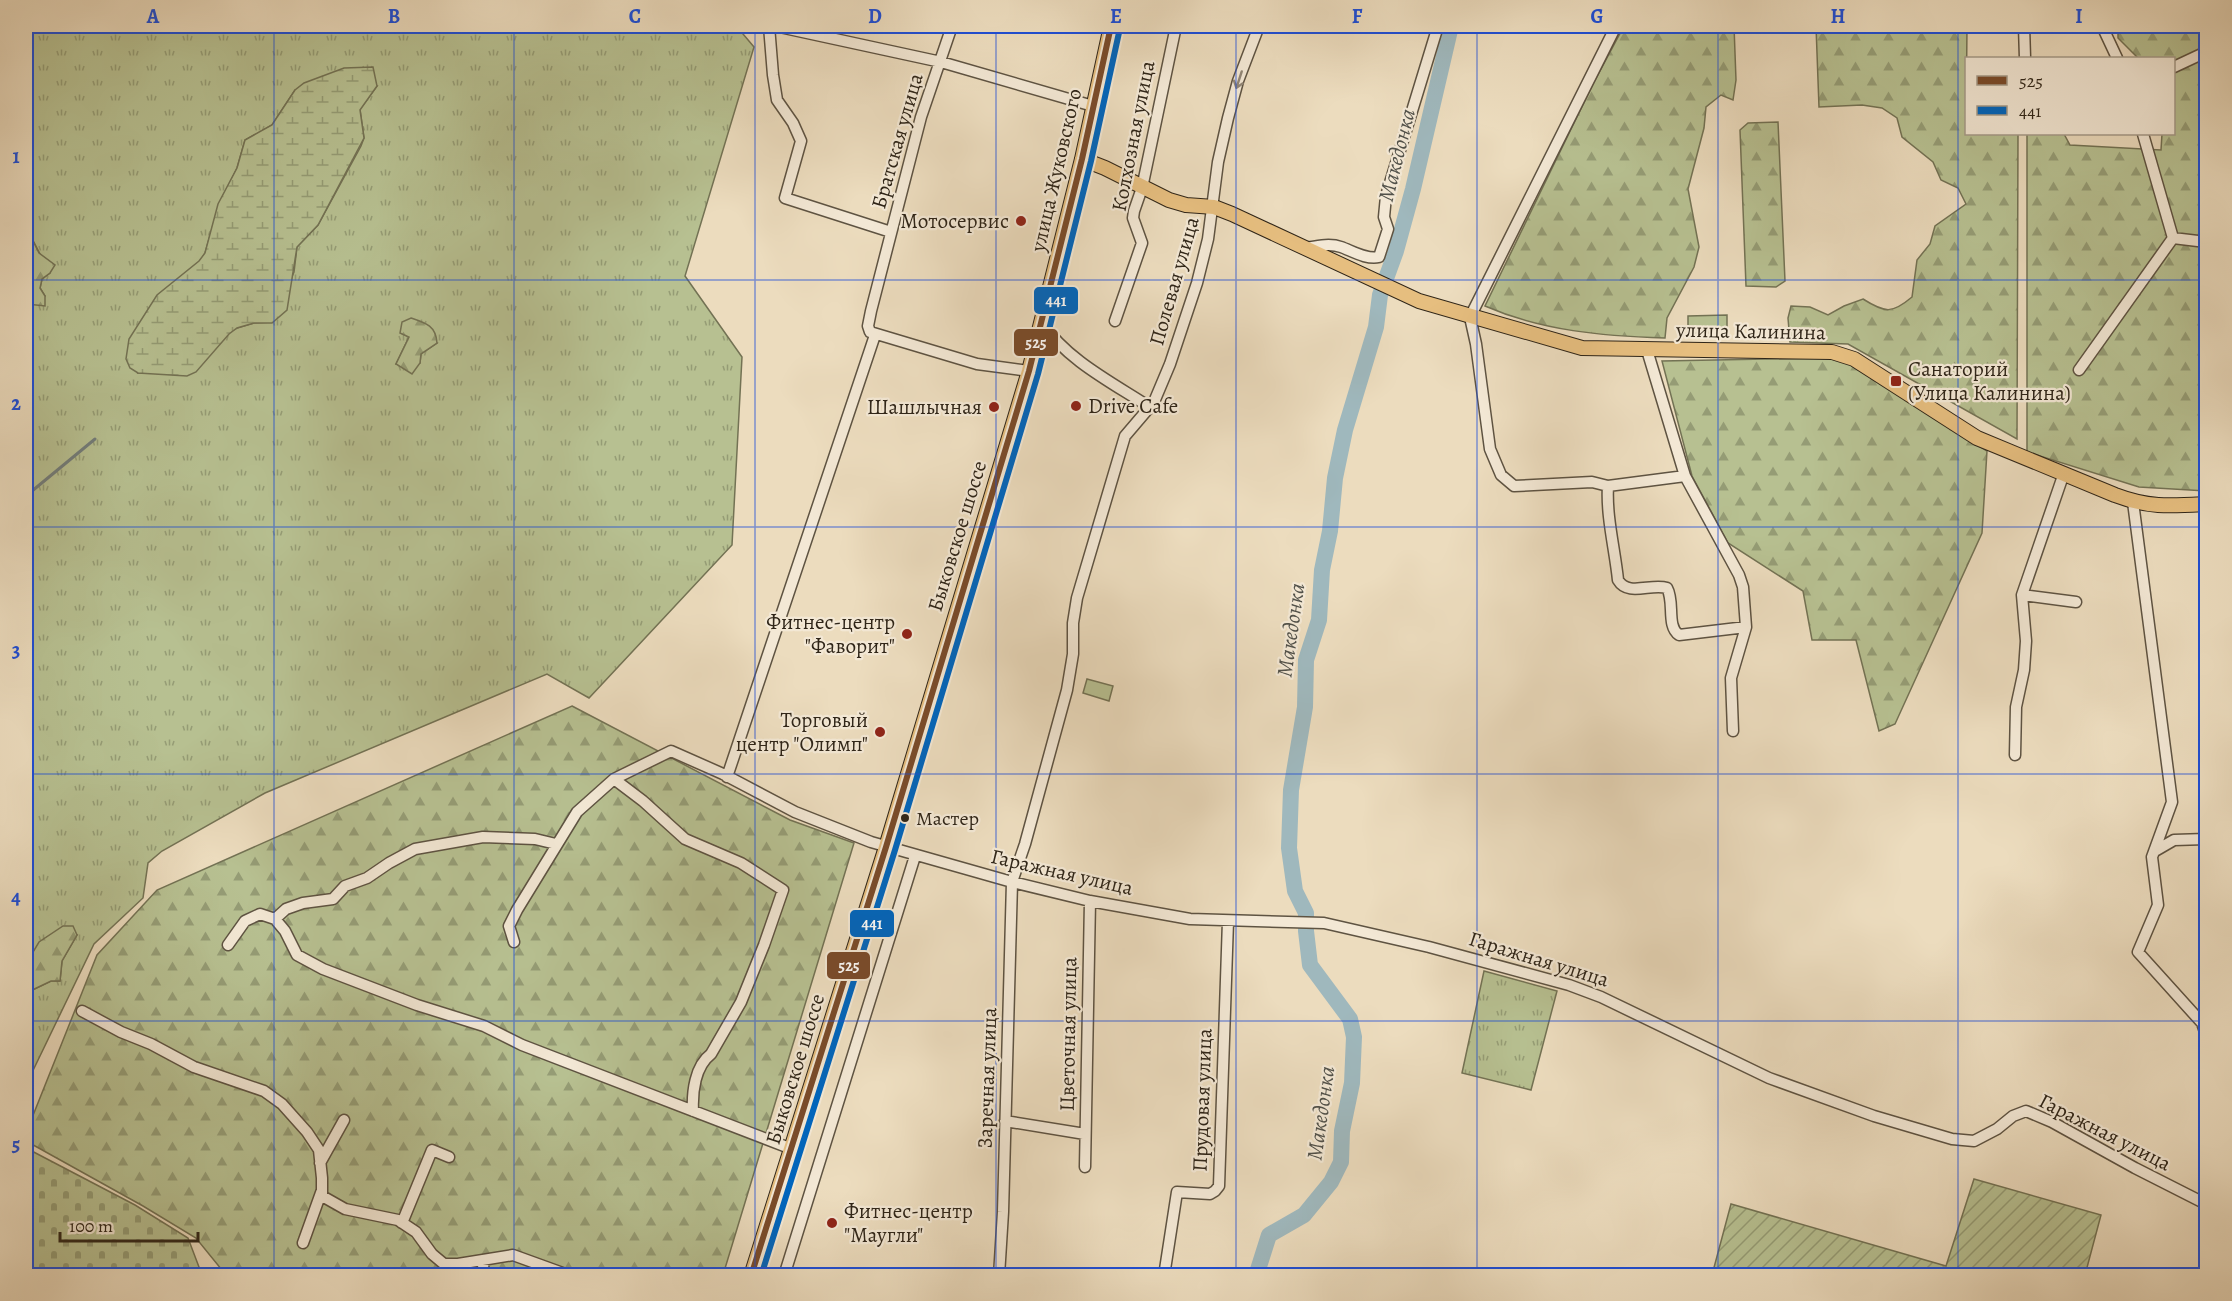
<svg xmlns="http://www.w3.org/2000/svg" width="2232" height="1301" font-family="Alegreya,serif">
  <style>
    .grass { fill: url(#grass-tufts); stroke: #737254; stroke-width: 1.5; fill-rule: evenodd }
    .forest { fill: url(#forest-firs); stroke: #737254; stroke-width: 1.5 }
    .wetland { fill: url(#wetland-marsh); stroke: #737254; stroke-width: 1.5 }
    .cemetery { fill: url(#cemetery-stones); stroke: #737254; stroke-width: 1.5 }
    .park { fill: #b7c091; stroke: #737254; stroke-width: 1.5 }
    .garden { fill: url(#garden-furrows); stroke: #737254; stroke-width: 1.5 }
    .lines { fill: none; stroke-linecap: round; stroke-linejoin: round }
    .stream { stroke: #727d7b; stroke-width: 3 }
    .river { stroke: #9fb8bd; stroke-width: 16 }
    .minor-casing { stroke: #5e5342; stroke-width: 13 }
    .major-casing { stroke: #2f2518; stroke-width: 16 }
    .minor { stroke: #f3e8d5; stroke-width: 10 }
    .major { stroke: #e6be7f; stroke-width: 14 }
    .bus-1-casing { stroke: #f3e8d5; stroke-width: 10 }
    .bus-2-casing { stroke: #f3e8d5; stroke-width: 10 }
    .bus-1 { stroke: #7a4b2a; stroke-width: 6 }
    .bus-2 { stroke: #0065bd; stroke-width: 6 }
    .oneway { stroke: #918676 }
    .grid { fill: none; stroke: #1d4ed8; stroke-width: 1.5; stroke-opacity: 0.55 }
    .poi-dot { fill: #8f2418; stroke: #f3e8d5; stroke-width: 2 }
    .bus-dot { fill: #2f2518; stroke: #f3e8d5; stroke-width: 2 }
    .labels { text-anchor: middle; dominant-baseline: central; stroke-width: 4.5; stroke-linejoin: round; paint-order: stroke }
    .bus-label { font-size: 20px; fill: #2f2518; stroke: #f3e8d5; text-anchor: start }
    .street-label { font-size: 21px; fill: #2f2518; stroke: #f3e8d5 }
    .poi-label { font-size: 21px; fill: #2f2518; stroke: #f3e8d5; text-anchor: end }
    .water-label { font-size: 22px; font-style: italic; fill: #51514a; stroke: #f3e8d5 }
    .line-badge { stroke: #f3e8d5; stroke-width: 2 }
    .badge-label { font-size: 16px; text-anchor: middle; font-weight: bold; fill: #fff }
    .neatline { fill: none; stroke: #1d4ed8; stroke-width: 2 }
    .grid-label { font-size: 20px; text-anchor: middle; font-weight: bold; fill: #1d4ed8 }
  </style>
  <defs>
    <pattern id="grass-tufts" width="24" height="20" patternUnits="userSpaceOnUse" patternTransform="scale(1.5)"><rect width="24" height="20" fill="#b7c091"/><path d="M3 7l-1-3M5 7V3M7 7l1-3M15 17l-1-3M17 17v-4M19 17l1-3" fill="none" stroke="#959c75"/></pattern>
    <pattern id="forest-firs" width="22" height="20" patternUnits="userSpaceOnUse" patternTransform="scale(1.5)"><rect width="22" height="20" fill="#b7c091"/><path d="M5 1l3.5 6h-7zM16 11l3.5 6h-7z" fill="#959c75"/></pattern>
    <pattern id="wetland-marsh" width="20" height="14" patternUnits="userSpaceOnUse" patternTransform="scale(1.5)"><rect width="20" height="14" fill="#b7c091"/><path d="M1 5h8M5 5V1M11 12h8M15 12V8" fill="none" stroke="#959c75"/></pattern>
    <pattern id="cemetery-stones" width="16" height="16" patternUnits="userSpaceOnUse" patternTransform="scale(1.5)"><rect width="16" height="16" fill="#b7c091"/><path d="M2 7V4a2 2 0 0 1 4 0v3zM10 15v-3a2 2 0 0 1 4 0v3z" fill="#959c75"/></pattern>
    <pattern id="garden-furrows" width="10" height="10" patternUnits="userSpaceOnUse" patternTransform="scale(1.5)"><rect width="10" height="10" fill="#b7c091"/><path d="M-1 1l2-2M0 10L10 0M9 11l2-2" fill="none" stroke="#959c75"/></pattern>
  </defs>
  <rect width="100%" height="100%" fill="#ecdcbe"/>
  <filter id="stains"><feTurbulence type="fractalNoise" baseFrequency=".00333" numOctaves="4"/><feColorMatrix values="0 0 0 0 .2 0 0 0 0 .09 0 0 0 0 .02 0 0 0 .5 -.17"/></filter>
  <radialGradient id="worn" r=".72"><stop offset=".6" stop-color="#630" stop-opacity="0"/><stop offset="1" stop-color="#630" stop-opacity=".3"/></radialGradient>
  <path class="grass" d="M 26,26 L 743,26 L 743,34 L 754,47 L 685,276 L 742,357 L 732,545 L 589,698 L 547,674 L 265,793 L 162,851 L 148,863 L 143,898 L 94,944 L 26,1085 L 26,993 L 51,981 L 60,981 L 62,961 L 77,935 C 45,936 46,931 29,960 L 26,960 L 26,306 L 45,296 L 40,288 L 42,279 L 50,273 L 30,235 L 26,234 ZM 377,86 L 360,109 L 364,138 L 361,146 L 318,225 L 297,247 L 294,272 L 272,322 L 254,323 L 237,328 L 149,373 L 138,373 L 205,253 L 219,204 L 237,168 L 245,140 L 272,125 L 295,90 ZM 401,333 L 437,343 L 421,354 L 420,363 L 396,364 L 409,337 Z
    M 1484,971 L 1557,991 L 1531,1090 L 1462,1073 Z"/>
  <path class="forest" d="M 1624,26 L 1734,26 L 1736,80 L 1733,100 L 1721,95 L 1706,107 L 1704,128 L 1688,189 L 1699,247 L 1694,267 L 1667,318 L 1665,338 C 1603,336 1542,331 1485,306 L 1593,84 Z
    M 1816,26 L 1967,26 L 1966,134 L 2018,134 L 2017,439 L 1848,344 L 1790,342 L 1788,318 L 1791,306 L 1810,307 L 1828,315 L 1844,306 L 1863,299 C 1885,313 1892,314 1912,297 L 1917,260 L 1930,244 L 1935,226 L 1966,204 L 1958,188 L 1941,180 L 1933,162 L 1902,137 L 1897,118 L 1882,108 L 1862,105 L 1819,107 Z
    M 2118,26 L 2206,26 L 2206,491 L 2139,487 L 2027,452 L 2027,134 L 2064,134 L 2070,145 L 2161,150 L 2162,134 L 2174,134 L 2174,58 L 2138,58 L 2118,38 Z
    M 1778,122 L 1785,281 L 1776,287 L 1746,286 L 1740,130 L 1748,123 Z
    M 26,234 L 30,235 L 39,253 L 55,265 L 50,273 L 42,279 L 40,288 L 45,296 L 45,306 L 27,304 L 26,306 Z
    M 411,318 C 426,323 436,326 437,343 L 421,354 L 420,363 L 412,374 L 396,364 L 409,337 L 400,333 L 402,322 Z
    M 1826,358 L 1849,362 L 1987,451 L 1982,533 L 1895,724 L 1879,731 L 1856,640 L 1812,640 L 1803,591 L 1728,543 L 1692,476 L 1662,361 Z
    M 572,706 L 790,820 L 854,843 L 723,1275 L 226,1275 L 196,1238 L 143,1206 L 26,1141 L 26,1133 L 97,955 L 157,890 Z
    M 63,926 L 73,926 L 77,935 L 62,961 L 60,981 L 51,981 L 26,993 L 26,960 L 29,959 L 39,942 Z"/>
  <path class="wetland" d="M 373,67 L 377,86 L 360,110 L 364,138 L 318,225 L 297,247 L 287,310 L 272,323 L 254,323 L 237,328 L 229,334 L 196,372 L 187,376 L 138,373 L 130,368 L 126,359 L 129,339 L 157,295 L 199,261 L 205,253 L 218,204 L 237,168 L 245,140 L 272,125 L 295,90 L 304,83 L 344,68 Z"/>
  <path class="cemetery" d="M 26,1148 L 135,1205 L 188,1238 L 202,1275 L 26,1275 Z"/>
  <path class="park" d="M 1727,315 L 1727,333 L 1688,333 L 1688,316 Z
    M 1087,679 L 1113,686 L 1109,701 L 1083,693 Z"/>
  <path class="garden" d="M 1974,1179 L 2101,1215 L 2085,1275 L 1712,1275 L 1731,1204 L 1946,1266 Z"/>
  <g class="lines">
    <path class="stream" d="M 26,496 L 95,439"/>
    <path class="river" d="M 1256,1276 L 1269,1235 L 1304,1215 L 1331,1182 L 1341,1162 L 1342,1131 L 1352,1083 L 1354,1037 L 1350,1019 L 1310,965 L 1306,931 L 1306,913 L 1295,891 L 1289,848 L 1291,790 L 1305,707 L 1306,660 L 1319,620 L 1322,570 L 1330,531 L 1335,478 L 1345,430 L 1376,327 L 1380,295 L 1396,251 L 1413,189 L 1451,26"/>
    <g class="minor-casing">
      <path id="minor" d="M 769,26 L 773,75 L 777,100 L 793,123 L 801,141 L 785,198 L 891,232
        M 775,26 L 941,62 L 1093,106
        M 952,26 L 921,117 L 871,311 L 868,326 L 870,332 L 977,364 L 1029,371
        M 1616,26 L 1470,317 L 1476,344 L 1490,449 L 1501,475 L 1514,486 L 1592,482 L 1608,486 L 1685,476
        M 2024,26 L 2025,58
        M 2102,26 L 2117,58
        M 2174,67 L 2206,52
        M 2143,134 L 2173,238
        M 2173,238 L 2206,242
        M 1306,248 C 1317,246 1330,243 1341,247 C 1352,251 1367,260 1379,257 L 1388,229 L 1384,217 L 1386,196 L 1438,26
        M 1115,321 L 1142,243 L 1133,218 L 1134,211 L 1142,188 L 1176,26
        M 1042,323 C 1068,361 1113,383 1151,408
        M 1647,350 L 1685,476 L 1739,575 L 1743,587 L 1746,627 L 1731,678 L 1733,731
        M 2079,370 L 2173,238
        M 1608,486 C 1606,516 1615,550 1618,580 C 1628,597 1651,583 1667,588 C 1675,602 1666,626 1679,635 L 1746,627
        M 2133,502 L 2172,802 L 2152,857 L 2158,905 L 2138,952 L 2202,1023 L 2206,1035
        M 2022,595 L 2076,602
        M 2015,755 L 2016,707 L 2024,670 L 2026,641 L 2022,595 L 2064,473
        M 727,777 L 875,335
        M 614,779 L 643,801 L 685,839 L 741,863 L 783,890 L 764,945 L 741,1002 L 711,1054 C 695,1066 692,1092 693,1111
        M 2155,851 L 2174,840 L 2206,839
        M 275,919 L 285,931 L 297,955 L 323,969 L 417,1005 L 484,1026 L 522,1045 L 792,1149
        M 514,942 L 509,926 L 517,910 L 577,812 L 614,779 L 671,751 L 723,774 L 795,812 L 871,842 L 1012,882 L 1090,901 L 1190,919 L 1324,923 L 1429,947 L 1569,985 L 1601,997 L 1769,1078 L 1874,1116 L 1952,1139 L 1974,1141 L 1997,1129 L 2013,1116 L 2026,1111 L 2052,1122 L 2135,1168 L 2206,1204
        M 228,945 L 245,921 L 260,914 L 275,919 L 286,909 L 303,903 L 333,899 L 345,886 L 367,878 L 389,863 L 415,849 L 483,837 L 535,839 L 556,844
        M 82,1011 L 121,1032 L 151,1044 L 194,1067 L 264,1091 L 282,1104 L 307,1132 L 319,1150 L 322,1178 L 322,1196 L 345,1209 L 398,1220 L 416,1232 L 432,1254 L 444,1264 L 458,1264 L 513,1255 L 571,1276
        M 1005,1121 L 1085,1134
        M 320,1163 L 344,1120
        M 1085,1167 L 1090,901
        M 402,1223 L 432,1150 L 449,1157
        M 303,1243 L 322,1190
        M 482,1276 L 484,1260
        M 784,1276 L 915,856
        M 999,1276 L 1003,1212 L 1012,882 L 1025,844 L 1067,690 L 1073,654 L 1073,623 L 1077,598 L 1125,436 L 1154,402 L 1170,364 L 1197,283 L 1208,239 L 1218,162 L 1228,118 L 1238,81 L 1259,26
        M 1164,1276 L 1177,1192 L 1210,1194 L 1215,1191 L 1219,1186 L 1228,921"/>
    </g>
    <g class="major-casing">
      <path id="major" d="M 1082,159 L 1105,168 L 1169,200 L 1186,205 L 1214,207 L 1232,214 L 1419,301 L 1582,348 L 1832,352 L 1854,359 L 1977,438 L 2115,495 C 2149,508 2171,506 2206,504
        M 751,1276 L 886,847 L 1029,371 L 1082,159 L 1111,26"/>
    </g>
    <use href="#minor" class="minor"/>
    <use href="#major" class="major"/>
    <g class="bus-1-casing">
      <path id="bus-1" d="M 751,1276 L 886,847 L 1029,371 L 1082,159 L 1111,26"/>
    </g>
    <g class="bus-2-casing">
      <path id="bus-2" d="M 761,1276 L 895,850 L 1038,374 L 1091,161 L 1120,28"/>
    </g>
    <use href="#bus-1" class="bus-1"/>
    <use href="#bus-2" class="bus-2"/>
  </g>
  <defs><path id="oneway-shaft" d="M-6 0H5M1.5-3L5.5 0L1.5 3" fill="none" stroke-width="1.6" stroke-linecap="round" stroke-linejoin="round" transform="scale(1.5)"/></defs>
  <use class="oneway" href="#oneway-shaft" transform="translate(1239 80) rotate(108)"/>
  <path class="grid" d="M 274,26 L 274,1276M 514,26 L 514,1276M 755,26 L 755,1276M 996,26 L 996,1276M 1236,26 L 1236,1276M 1477,26 L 1477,1276M 1718,26 L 1718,1276M 1958,26 L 1958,1276M 26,280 L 2206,280M 26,527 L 2206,527M 26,774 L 2206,774M 26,1021 L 2206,1021"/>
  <g class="poi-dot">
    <circle cx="1021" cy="221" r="6"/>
    <rect x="1890" y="375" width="12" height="12" rx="3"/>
    <circle cx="1076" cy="406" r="6"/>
    <circle cx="994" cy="407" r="6"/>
    <circle cx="907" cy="634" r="6"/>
    <circle cx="880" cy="732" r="6"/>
    <circle cx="832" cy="1223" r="6"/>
  </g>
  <circle class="bus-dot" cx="905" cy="818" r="5"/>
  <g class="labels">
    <g class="bus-label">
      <text x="916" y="818">Мастер</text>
    </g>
    <g class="street-label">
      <text transform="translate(1133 136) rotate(-79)">Колхозная улица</text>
      <text transform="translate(897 141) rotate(-74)">Братская улица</text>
      <text transform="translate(1056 170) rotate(-77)">улица Жуковского</text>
      <text transform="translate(1174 281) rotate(-74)">Полевая улица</text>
      <text transform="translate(1751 331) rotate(1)">улица Калинина</text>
      <text transform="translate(957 536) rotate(-73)">Быковское шоссе</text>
      <text transform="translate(1062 872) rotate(13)">Гаражная улица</text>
      <text transform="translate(1539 959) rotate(17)">Гаражная улица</text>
      <text transform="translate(1068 1034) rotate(-89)">Цветочная улица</text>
      <text transform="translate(795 1069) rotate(-73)">Быковское шоссе</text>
      <text transform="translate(987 1078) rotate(-88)">Заречная улица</text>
      <text transform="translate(1202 1100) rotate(-88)">Прудовая улица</text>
      <text transform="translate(2105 1132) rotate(27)">Гаражная улица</text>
    </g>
    <g class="poi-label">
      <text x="1009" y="221">Мотосервис</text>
      <text x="1908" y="369" text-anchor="start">Санаторий<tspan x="1908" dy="24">(Улица Калинина)</tspan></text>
      <text x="1088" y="406" text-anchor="start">Drive Cafe</text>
      <text x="982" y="407">Шашлычная</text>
      <text x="895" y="622">Фитнес-центр<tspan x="895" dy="24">"Фаворит"</tspan></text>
      <text x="868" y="720">Торговый<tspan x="868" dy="24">центр "Олимп"</tspan></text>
      <text x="844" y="1211" text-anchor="start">Фитнес-центр<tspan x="844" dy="24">"Маугли"</tspan></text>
    </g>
    <g class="water-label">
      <text transform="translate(1397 155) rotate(-76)">Македонка</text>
      <text transform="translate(1291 630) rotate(-82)">Македонка</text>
      <text transform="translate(1321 1113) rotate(-82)">Македонка</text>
    </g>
  </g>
  <g class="line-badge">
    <rect x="1033" y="286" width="46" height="29" rx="6" fill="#0065bd"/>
    <rect x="1013" y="328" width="46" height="29" rx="6" fill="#7a4b2a"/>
    <rect x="849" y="909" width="46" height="29" rx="6" fill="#0065bd"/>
    <rect x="826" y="951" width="45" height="29" rx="6" fill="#7a4b2a"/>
  </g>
  <g class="badge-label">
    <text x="1056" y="306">441</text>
    <text x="1036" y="348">525</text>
    <text x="872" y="929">441</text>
    <text x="849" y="971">525</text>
  </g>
  <rect width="2232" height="1301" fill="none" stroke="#ecdcbe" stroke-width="66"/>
  <rect x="1965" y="57" width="210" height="78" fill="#f3e8d5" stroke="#a59a89" stroke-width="1.5"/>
  <rect x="1977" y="76" width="30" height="9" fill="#7a4b2a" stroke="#a59a89" stroke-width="1.5"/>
  <text x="2019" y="87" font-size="18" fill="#2f2518">525</text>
  <rect x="1977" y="106" width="30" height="9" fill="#0065bd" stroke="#a59a89" stroke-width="1.5"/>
  <text x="2019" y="117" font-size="18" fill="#2f2518">441</text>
  <path d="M60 1232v9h138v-9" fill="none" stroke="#2f2518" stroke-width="3"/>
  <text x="69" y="1232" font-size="18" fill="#2f2518" stroke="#f3e8d5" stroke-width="4.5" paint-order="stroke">100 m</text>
  <rect x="33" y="33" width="2166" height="1235" class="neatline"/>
  <g class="grid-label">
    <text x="153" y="23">A</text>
    <text x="394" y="23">B</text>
    <text x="635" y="23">C</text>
    <text x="875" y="23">D</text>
    <text x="1116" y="23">E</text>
    <text x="1357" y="23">F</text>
    <text x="1597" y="23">G</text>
    <text x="1838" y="23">H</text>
    <text x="2079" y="23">I</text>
    <text x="16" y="163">1</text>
    <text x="16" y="410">2</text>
    <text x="16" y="657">3</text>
    <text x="16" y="904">4</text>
    <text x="16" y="1151">5</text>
  </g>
  <rect width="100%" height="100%" filter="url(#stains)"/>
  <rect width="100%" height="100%" fill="url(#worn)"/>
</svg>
